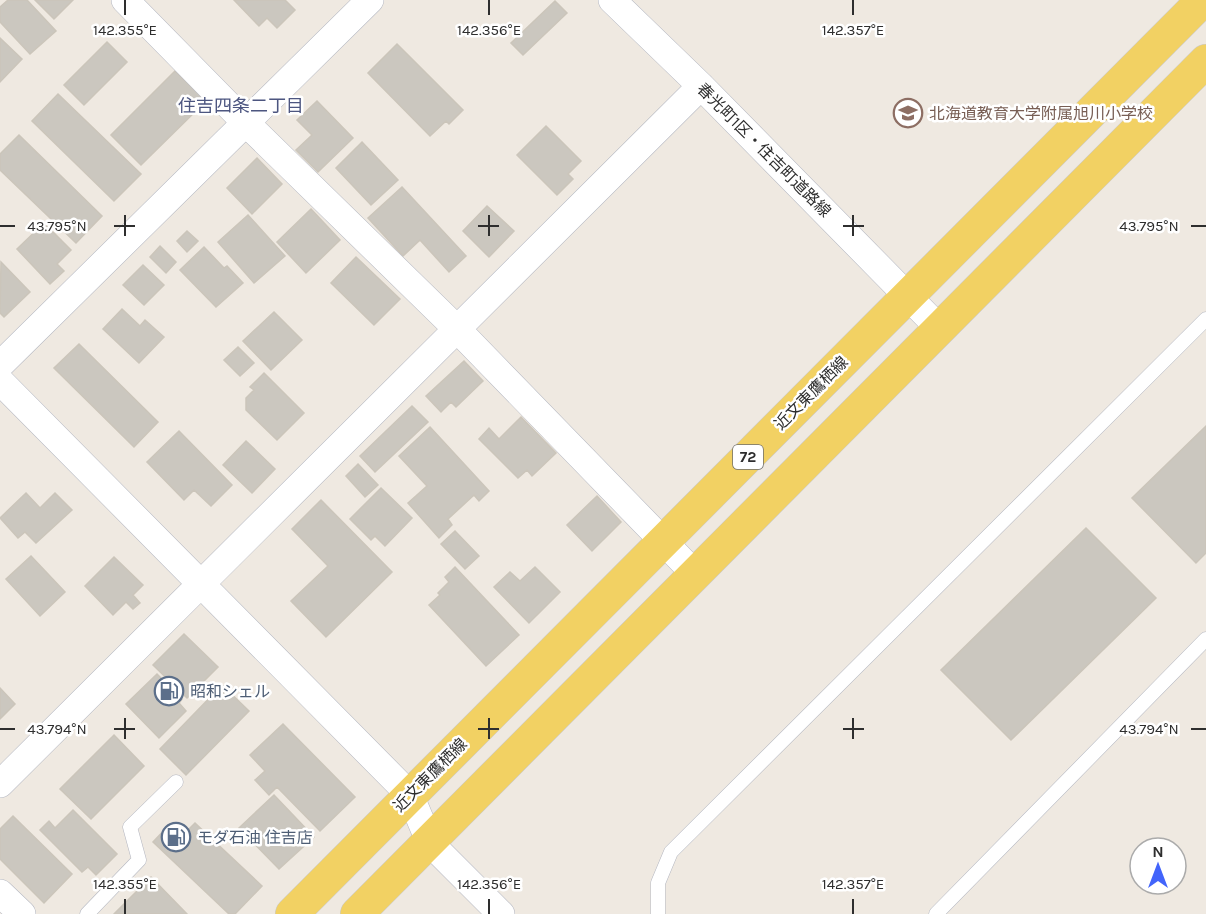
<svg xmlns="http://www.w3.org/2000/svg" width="1206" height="914" font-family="Karla,'Noto Sans JP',sans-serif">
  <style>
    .building { fill: #cbc7bf; stroke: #cbc5ba; stroke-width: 1.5 }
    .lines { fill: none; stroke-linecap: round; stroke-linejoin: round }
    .lane-casing { stroke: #b4b7c1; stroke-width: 15 }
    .street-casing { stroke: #b4b7c1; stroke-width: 28 }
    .primary-casing { stroke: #c9c9c9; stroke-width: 34 }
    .lane { stroke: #fff; stroke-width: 14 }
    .street { stroke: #fff; stroke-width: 27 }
    .primary { stroke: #f2d163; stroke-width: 33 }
    .ticks { fill: none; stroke: #2e2e2e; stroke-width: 2 }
    .labels { text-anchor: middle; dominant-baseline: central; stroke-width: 5; stroke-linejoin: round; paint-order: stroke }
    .shield { fill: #fff; stroke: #6d6d6d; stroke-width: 1.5 }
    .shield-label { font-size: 15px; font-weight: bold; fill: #2e2e2e }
    .education-label { font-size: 16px; fill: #785e54; stroke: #fff; text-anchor: start }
    .street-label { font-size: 16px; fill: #2e2e2e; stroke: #fff }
    .service-label { font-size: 16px; fill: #4e5e75; stroke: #fff; text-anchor: start }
    .neighbourhood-label { font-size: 18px; fill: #4d5680; stroke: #fff }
    .ticks-label { font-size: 15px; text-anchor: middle; fill: #2e2e2e; stroke: #fff; stroke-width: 5; stroke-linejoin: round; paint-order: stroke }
  </style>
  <rect width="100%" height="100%" fill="#efe9e1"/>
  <path class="building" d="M 8,0 L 27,0 L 56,31 L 30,54 L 0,22 L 0,7 Z
    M 35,0 L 73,0 L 54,19 Z
    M 234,0 L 285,0 L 295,10 L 277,28 L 267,18 L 259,26 Z
    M 555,1 L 567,13 L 523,55 L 511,43 Z
    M 0,38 L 22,59 L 0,82 Z
    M 107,42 L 127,62 L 84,105 L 64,85 Z
    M 397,44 L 463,110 L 449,124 L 446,121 L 430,136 L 368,73 Z
    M 175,71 L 206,101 L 141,165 L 111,135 Z
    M 58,94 L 141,174 L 114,201 L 32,121 Z
    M 317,101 L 353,138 L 318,172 L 296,150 L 312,135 L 297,120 Z
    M 546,126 L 581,161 L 568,174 L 573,179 L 557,195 L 517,155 Z
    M 19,135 L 102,216 L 76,243 L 0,170 L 0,154 Z
    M 362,142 L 398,180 L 371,205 L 336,168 Z
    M 257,158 L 282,184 L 252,214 L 227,188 Z
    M 402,187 L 466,256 L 449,272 L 420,240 L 403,256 L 368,218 Z
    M 487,206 L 514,231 L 489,257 L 463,231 Z
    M 311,209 L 340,240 L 306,273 L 277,242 Z
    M 248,215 L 285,256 L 254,283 L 218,242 Z
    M 44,223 L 71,250 L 57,264 L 64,271 L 50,284 L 17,249 Z
    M 187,231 L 198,241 L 187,252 L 177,241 Z
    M 160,246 L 176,262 L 166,273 L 150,257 Z
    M 204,247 L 224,268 L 227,266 L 243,283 L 216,307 L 180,270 Z
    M 356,257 L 400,299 L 374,325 L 331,283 Z
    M 1,262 L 30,292 L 4,317 L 0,313 Z
    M 143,265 L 164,285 L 144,305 L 123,285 Z
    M 122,309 L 140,326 L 145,320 L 164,337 L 139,363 L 103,329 Z
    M 274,312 L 302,340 L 271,370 L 243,341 Z
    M 79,344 L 158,422 L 134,447 L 54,368 Z
    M 238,347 L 254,363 L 240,376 L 224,360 Z
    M 464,361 L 483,381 L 456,407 L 451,402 L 441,412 L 426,396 Z
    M 264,373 L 304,413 L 277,440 L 246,410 L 246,398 L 254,390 L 250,387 Z
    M 412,406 L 428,422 L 375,472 L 360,456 Z
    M 521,417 L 556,453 L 532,476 L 527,470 L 518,478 L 479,439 L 489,428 L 499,439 Z
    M 1206,426 L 1206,553 L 1196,563 L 1132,498 Z
    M 430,427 L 489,491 L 479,501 L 474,495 L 448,519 L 452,525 L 439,538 L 408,503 L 427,486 L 399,456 Z
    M 179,431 L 232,485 L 211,506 L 194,490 L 184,500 L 147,462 Z
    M 246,441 L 275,469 L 252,493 L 223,465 Z
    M 358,464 L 378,485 L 365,497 L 346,476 Z
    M 381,488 L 412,518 L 385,546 L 375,536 L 371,540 L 350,519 Z
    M 26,493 L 40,508 L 55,493 L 72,510 L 36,543 L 25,532 L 18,538 L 0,518 Z
    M 597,496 L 621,522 L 592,551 L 567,525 Z
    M 321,500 L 392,572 L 326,637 L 291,601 L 328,566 L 292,529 Z
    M 1086,528 L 1156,598 L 1011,740 L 941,670 Z
    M 455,531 L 479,556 L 465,569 L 441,544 Z
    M 31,556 L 65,592 L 40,616 L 6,579 Z
    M 114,557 L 143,585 L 133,595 L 140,603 L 133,609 L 126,602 L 113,615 L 85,586 Z
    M 455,567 L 519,635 L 486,666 L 429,605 L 440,595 L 438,593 L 449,582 L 445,577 Z
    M 535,567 L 560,592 L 529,623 L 494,587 L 510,572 L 520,581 Z
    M 184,634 L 218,667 L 187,698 L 153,665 Z
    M 157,674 L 182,699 L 179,703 L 186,711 L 159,738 L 126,704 Z
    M 222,685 L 249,711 L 186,775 L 160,749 Z
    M 0,688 L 15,704 L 0,719 Z
    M 283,724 L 355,797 L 320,831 L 277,787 L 269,795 L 255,780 L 265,771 L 250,755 Z
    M 114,735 L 144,766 L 91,819 L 60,789 Z
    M 274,795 L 314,837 L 279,869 L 239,828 Z
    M 73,810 L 117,854 L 96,875 L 88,867 L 82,872 L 40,830 L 49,821 L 55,828 Z
    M 13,816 L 72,874 L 44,903 L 0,859 L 0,829 Z
    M 195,823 L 262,886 L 235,914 L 229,914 L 153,842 L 170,824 L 182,836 Z
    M 151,877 L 187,914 L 114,914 Z"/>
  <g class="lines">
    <g class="lane-casing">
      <path id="lane" d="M 87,914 L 139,860 L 130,827 L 176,782
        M 658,914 L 658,883 L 671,852 L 1206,319
        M 936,914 L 1206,639"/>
    </g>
    <g class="street-casing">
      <path id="street" d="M 125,0 L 245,122 L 456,328 L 696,575
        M 612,0 L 701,86 L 939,328
        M 0,365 L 370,0
        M 0,381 L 410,795 L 430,843 L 501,914
        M 0,784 L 701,86
        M 0,893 L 22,914"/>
    </g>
    <g class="primary-casing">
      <path id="primary" d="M 292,914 L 1203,0
        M 357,914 L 1206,61"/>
    </g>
    <use href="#lane" class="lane"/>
    <use href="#street" class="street"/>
    <use href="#primary" class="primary"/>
  </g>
  <path class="ticks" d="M 125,0 L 125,15M 489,0 L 489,15M 853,0 L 853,15M 125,215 L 125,236M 489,215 L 489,236M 853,215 L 853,236M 0,226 L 15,226M 114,226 L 135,226M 478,226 L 499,226M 843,226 L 864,226M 1191,226 L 1206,226M 125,718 L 125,739M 489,718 L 489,739M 853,718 L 853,739M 0,729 L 15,729M 114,729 L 135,729M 478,729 L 499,729M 843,729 L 864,729M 1191,729 L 1206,729M 125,899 L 125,914M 489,899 L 489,914M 853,899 L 853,914"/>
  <defs>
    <g id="school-ring" transform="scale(1.5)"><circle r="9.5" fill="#fff" stroke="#8d6e63" stroke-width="1.5"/><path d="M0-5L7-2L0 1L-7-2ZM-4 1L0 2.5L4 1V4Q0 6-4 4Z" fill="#8d6e63"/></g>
    <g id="fuel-ring" transform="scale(1.5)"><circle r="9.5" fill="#fff" stroke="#5c6f8a" stroke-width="1.5"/><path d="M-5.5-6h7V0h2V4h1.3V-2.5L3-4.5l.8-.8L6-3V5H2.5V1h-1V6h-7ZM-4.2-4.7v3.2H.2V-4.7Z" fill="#5c6f8a"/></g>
  </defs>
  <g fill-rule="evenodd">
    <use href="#school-ring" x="908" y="113"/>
    <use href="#fuel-ring" x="169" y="691"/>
    <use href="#fuel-ring" x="176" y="837"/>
  </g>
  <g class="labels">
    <rect class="shield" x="733" y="445" width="30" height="24" rx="4.5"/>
    <g class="shield-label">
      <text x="748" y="457">72</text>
    </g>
    <g class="education-label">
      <text x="929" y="113">北海道教育大学附属旭川小学校</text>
    </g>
    <g class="street-label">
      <text transform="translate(764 150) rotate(45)">春光町1区・住吉町道路線</text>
      <text transform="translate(811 393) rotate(-45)">近文東鷹栖線</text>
      <text transform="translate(430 775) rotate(-45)">近文東鷹栖線</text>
    </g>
    <g class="service-label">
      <text x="190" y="691">昭和シェル</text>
      <text x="197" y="837">モダ石油 住吉店</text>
    </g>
    <g class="neighbourhood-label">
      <text x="241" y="106">住吉四条二丁目</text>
    </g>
  </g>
  <g class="ticks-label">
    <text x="125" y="35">142.355°E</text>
    <text x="489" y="35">142.356°E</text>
    <text x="853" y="35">142.357°E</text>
    <text x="57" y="231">43.795°N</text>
    <text x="1149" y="231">43.795°N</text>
    <text x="57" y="734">43.794°N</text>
    <text x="1149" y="734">43.794°N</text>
    <text x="125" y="889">142.355°E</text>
    <text x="489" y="889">142.356°E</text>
    <text x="853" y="889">142.357°E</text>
  </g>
  <g transform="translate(1158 866)"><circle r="28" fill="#ffffff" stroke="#ababab" stroke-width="1.5"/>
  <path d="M0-4.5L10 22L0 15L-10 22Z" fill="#4264fb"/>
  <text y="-9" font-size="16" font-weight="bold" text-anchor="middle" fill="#2e2e2e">N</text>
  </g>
</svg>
